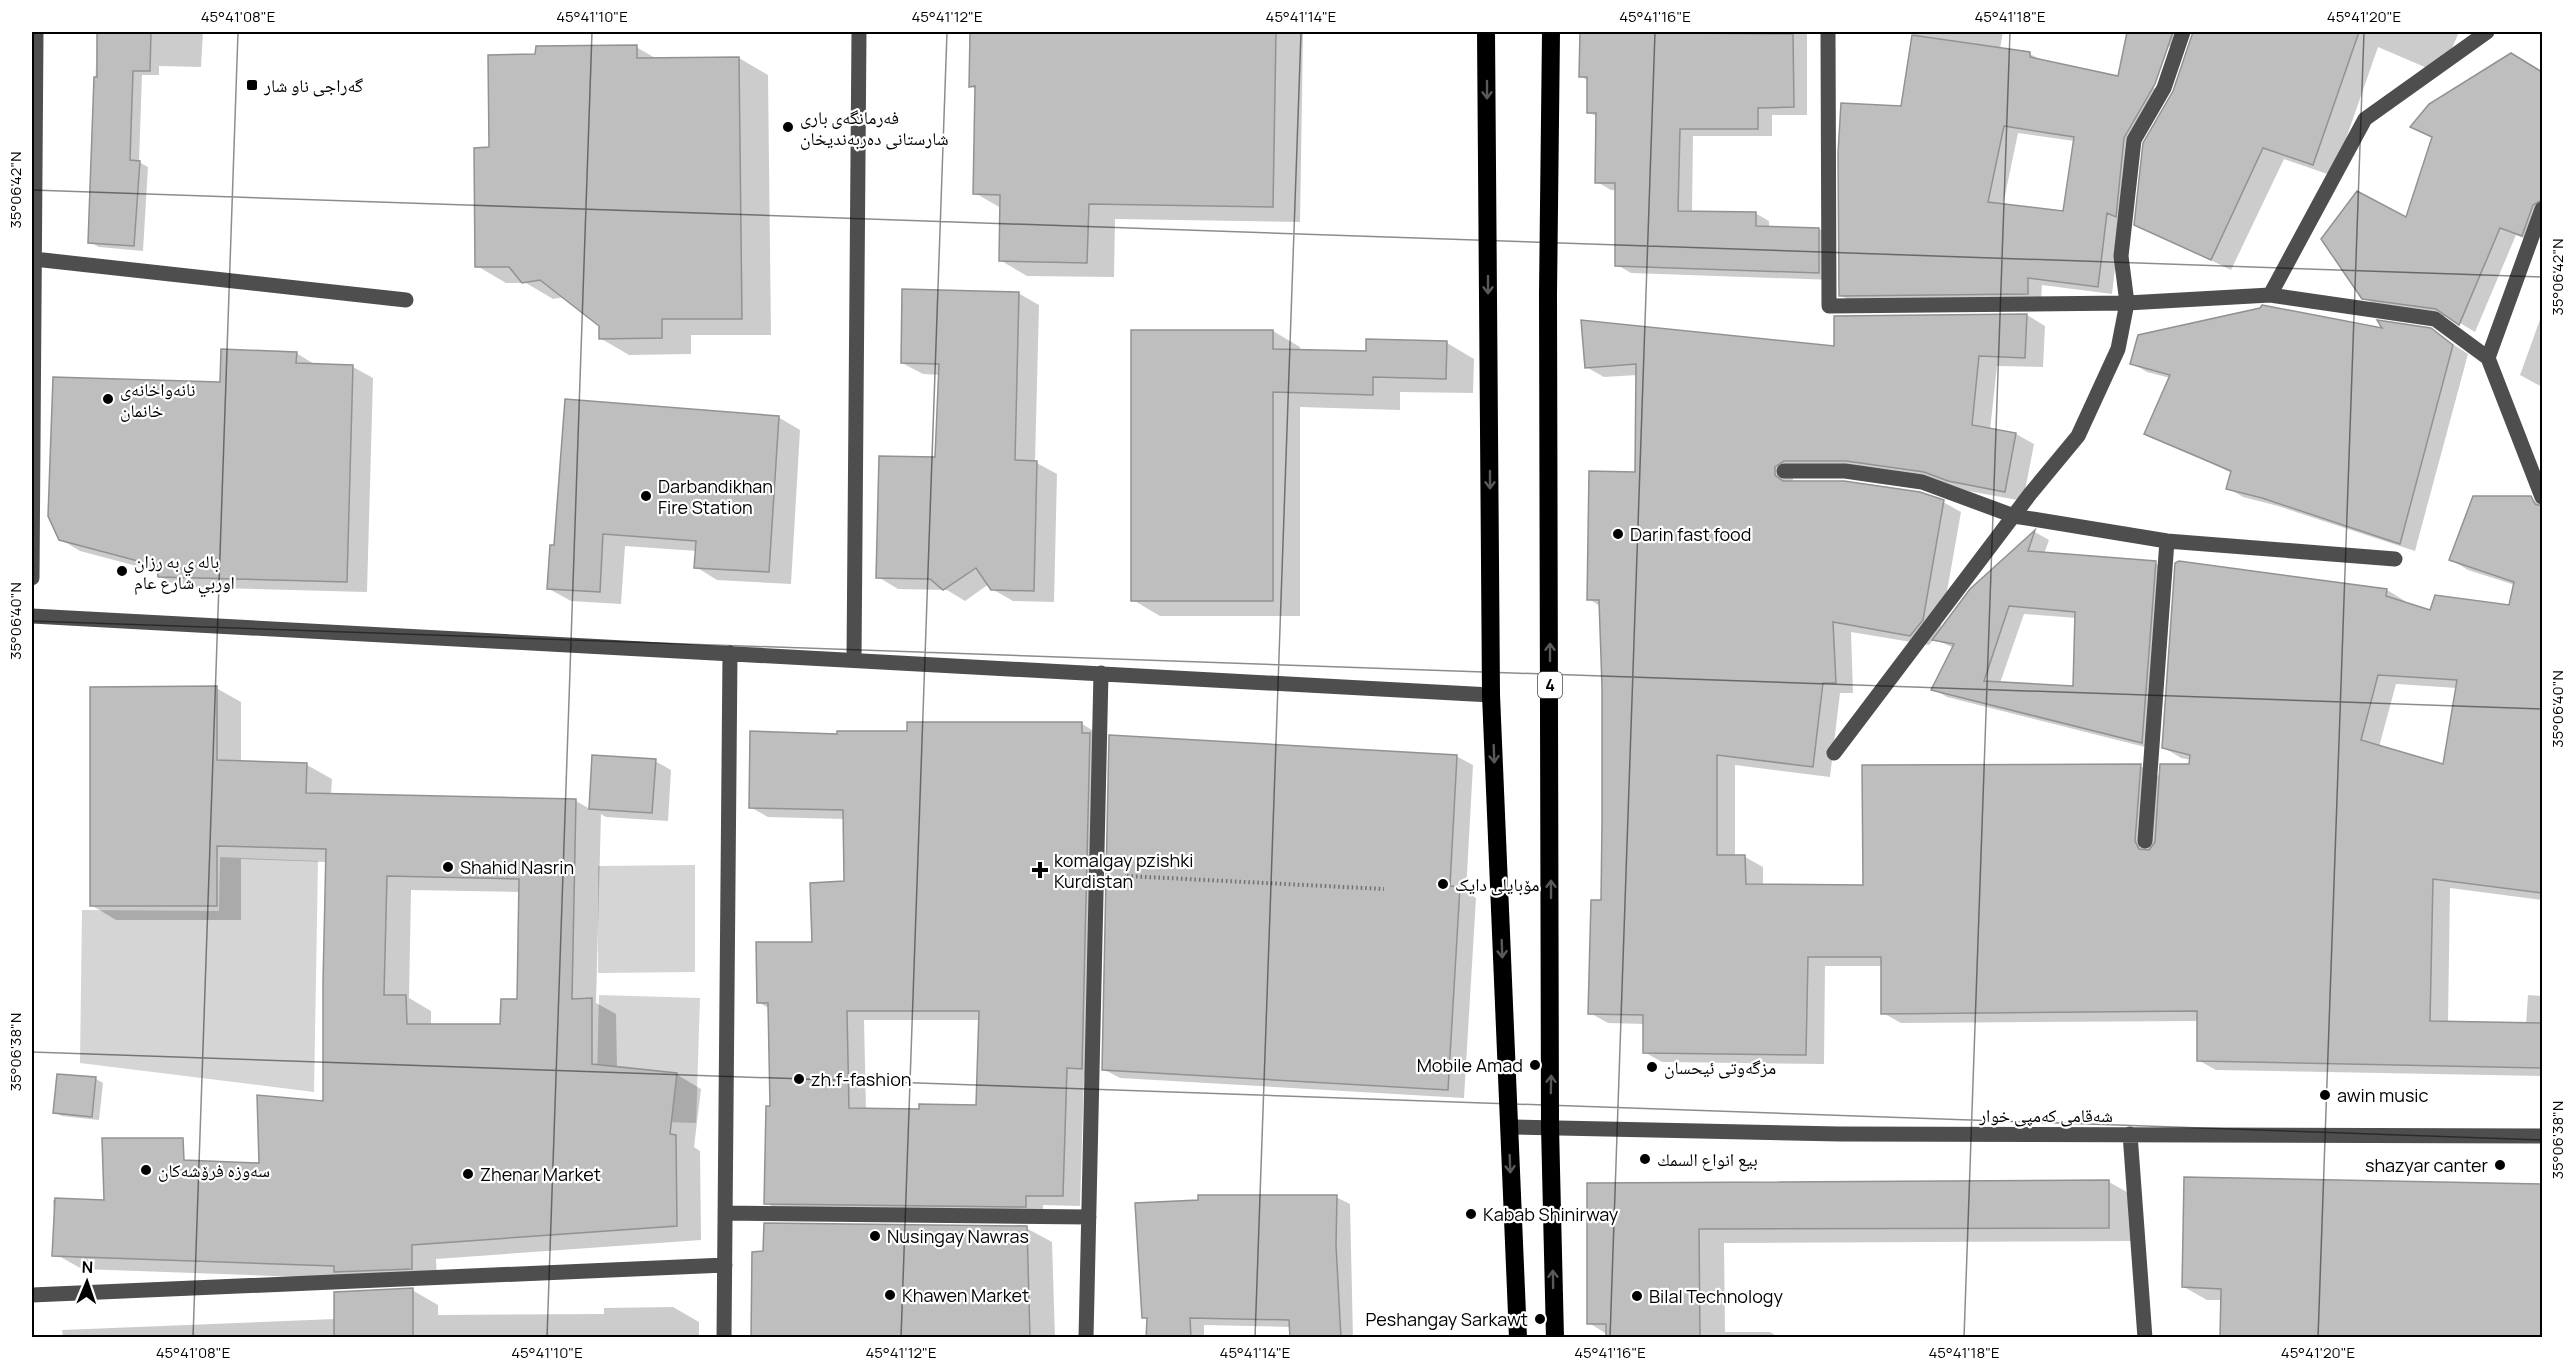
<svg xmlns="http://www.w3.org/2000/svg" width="2574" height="1369" font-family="Manrope,'Noto Naskh Arabic',sans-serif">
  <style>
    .green { fill: #d5d5d5 }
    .shadow { fill: #0003; fill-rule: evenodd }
    .building { fill: #bebebe; stroke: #929292; stroke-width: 1.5; fill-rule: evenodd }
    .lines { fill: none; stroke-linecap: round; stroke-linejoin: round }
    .path { stroke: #707070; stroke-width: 4; stroke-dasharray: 1.5 3; stroke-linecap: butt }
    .minor { stroke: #4e4e4e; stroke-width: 15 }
    .highway { stroke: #000; stroke-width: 18 }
    .oneway { stroke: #595959 }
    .ticks { fill: none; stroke: #000; stroke-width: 1.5; stroke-opacity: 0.45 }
    .poi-dot { fill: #000; stroke: #fff; stroke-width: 2 }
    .labels { text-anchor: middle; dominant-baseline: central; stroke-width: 4.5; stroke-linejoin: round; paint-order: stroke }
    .shield { fill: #fff; stroke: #4c4c4c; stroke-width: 1.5 }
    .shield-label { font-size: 16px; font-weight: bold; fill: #000 }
    .poi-label { font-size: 18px; fill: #000; stroke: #fff; text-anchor: start }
    .street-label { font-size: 18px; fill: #000; stroke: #fff }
    .neatline { fill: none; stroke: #000; stroke-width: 2 }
    .ticks-label { font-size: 15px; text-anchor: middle; fill: #000 }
  </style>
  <rect width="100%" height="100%" fill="#fff"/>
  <path class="green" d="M 220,857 L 318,861 L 314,1092 L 80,1063 L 82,910 L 219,911 Z
    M 695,865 L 695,972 L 598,973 L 598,866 Z
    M 599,995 L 700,998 L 696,1123 L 596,1120 Z"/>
  <path class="shadow" d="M 97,32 L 203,32 L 201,67 L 159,66 L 159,75 L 142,75 L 139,162 L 148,167 L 143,251 L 99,247 L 90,242 Z
    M 971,32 L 1300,32 L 1303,33 L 1300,222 L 1115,219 L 1114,277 L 1027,276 L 1000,260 L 1001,208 L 975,193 L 976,90 L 971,86 Z
    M 1624,32 L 1807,32 L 1807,115 L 1772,115 L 1772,136 L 1693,136 L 1692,212 L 1755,213 L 1769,221 L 1769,228 L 1819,229 L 1833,237 L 1833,280 L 1631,273 L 1617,265 L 1617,190 L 1611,190 L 1597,182 L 1598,117 L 1588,112 L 1589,81 L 1580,76 L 1624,34 Z
    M 1914,32 L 2003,32 L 2000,49 L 2030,54 L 2045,62 L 2147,84 L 2161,92 L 2138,147 L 2121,219 L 2112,294 L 2042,285 L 2041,301 L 1854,303 L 1840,295 L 1903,108 ZM 2018,133 L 2074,141 L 2064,213 L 2003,205 Z
    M 2129,32 L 2176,32 L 2172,47 L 2143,40 Z
    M 2212,32 L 2459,32 L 2441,74 L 2378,47 L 2333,176 L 2284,159 L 2231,270 L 2136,224 L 2174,122 Z
    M 636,47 L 657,59 L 739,58 L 768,75 L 771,335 L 691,335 L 691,354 L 629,355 L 600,338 L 600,325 L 564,297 L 553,299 L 526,283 L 506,283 L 477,266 L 490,149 L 537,56 Z
    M 2511,55 L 2542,73 L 2542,205 L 2529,240 L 2516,235 L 2475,332 L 2450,317 L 2379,307 L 2363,297 L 2407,219 Z
    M 1018,293 L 1039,305 L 1035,462 L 1057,474 L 1054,602 L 1013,601 L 992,589 L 989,584 L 965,601 L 947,590 L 898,589 L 878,577 L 937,459 L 940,375 L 923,374 L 902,363 Z
    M 2261,309 L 2385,330 L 2431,330 L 2468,354 L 2415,551 L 2278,506 L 2243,497 L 2228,488 L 2232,473 L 2146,433 L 2170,378 L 2147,372 L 2132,363 Z
    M 2542,314 L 2542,387 L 2520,375 Z
    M 2027,315 L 2045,326 L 2043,367 L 1997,366 L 1990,430 L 2016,434 L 2034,444 L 2023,501 L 1968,491 L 1943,482 L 1865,471 L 1793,477 L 1793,482 L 1943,502 L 1961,512 L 1940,631 L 1971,590 L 2035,532 L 2049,540 L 2044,554 L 2155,563 L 2170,571 L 2157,750 L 1947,697 L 1933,689 L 1954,648 L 1934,639 L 1929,645 L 1851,632 L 1853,693 L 1840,693 L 1830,777 L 1735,765 L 1735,857 L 1745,857 L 1763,867 L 1763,886 L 1864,886 L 2140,766 L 2161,777 L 2190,765 L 2191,760 L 2181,758 L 2163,747 L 2179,563 L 2387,590 L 2405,601 L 2404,603 L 2431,612 L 2510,607 L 2515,585 L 2468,570 L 2450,559 L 2530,498 L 2542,505 L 2542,900 L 2450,888 L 2448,1023 L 2526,1024 L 2528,995 L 2542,996 L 2542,1076 L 2216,1070 L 2198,1060 L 2198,1021 L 1901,1023 L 1883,1013 L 1882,966 L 1825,966 L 1824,1064 L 1662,1062 L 1644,1052 L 1645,1024 L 1608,1023 L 1590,1013 L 1603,902 L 1603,687 L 1600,606 L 1589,599 L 1637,473 L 1637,375 L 1604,377 L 1586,367 L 1835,348 ZM 2024,614 L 2076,618 L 2075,688 L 2000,683 ZM 2396,684 L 2457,688 L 2444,766 L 2379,747 Z
    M 1273,331 L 1300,347 L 1300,351 L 1368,353 L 1447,343 L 1474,359 L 1473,393 L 1400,392 L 1400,410 L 1300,407 L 1300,616 L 1160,616 L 1133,600 Z
    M 296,353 L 316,365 L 353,367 L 373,378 L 367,592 L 179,587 L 159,576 L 159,572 L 80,551 L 60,539 L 221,383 Z
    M 778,417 L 800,430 L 791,584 L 717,580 L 696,567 L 697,551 L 625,546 L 621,604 L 571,601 L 549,589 L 555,547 Z
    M 216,688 L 241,702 L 241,763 L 307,765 L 332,779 L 331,795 L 576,801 L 590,809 L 593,757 L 655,761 L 671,770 L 668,821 L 606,817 L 601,814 L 596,1003 L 616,1014 L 617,1068 L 676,1074 L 701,1089 L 694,1147 L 700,1151 L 701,1240 L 436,1259 L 437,1282 L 82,1269 L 57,1255 L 53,1200 L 105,1202 L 267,1185 L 325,1103 L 327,862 L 241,859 L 241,920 L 116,920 L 91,905 ZM 411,890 L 521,892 L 518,1000 L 502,1025 L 431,1025 L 431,1011 L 409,998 Z
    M 1082,724 L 1099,734 L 1099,1078 L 1084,1077 L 1080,1206 L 1043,1205 L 1043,1216 L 783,1213 L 766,1203 L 772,1108 L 770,1009 L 758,1002 L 813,943 L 845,883 L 844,819 L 768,817 L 750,807 L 839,735 ZM 864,1020 L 980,1020 L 977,1107 L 920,1110 L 866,1110 Z
    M 1456,756 L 1473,765 L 1466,892 L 1476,898 L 1464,1098 L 1120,1078 L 1103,1069 Z
    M 96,1079 L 103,1083 L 99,1120 L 62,1116 L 54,1112 Z
    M 2186,1179 L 2542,1186 L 2542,1338 L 2221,1338 L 2222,1300 L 2207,1300 L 2184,1287 Z
    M 2109,1182 L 2134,1196 L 2134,1241 L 1724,1243 L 1725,1332 L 1770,1332 L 1780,1338 L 1607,1338 L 1607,1334 L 1589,1323 L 1588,1184 Z
    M 1336,1197 L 1350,1204 L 1353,1338 L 1291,1338 L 1291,1327 L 1204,1325 L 1204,1338 L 1148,1338 L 1148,1320 L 1143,1317 Z
    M 1026,1228 L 1052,1242 L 1055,1338 L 752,1338 Z
    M 412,1290 L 438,1305 L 438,1315 L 604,1314 L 604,1308 L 673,1307 L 699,1322 L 699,1338 L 63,1338 L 62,1330 L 335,1319 Z"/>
  <path class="building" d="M 97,32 L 151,32 L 150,71 L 133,71 L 130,160 L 140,161 L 134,246 L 88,243 L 94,77 L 97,77 Z
    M 970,32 L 1276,32 L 1273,207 L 1089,204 L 1087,263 L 999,261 L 1000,195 L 973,194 L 975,86 L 969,87 Z
    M 1580,32 L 1793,34 L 1794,107 L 1758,108 L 1758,129 L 1680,129 L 1678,211 L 1756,212 L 1756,226 L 1819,228 L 1819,273 L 1615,266 L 1615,183 L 1595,183 L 1596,113 L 1587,113 L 1587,77 L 1579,77 Z
    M 2127,32 L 2173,32 L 2155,84 L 2124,138 L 2116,217 L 2107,213 L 2098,287 L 2028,278 L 2028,294 L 1839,296 L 1838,153 L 1841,103 L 1901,106 L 1912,35 L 2030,52 L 2030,57 L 2118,76 ZM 2004,126 L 2074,137 L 2063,211 L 1988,202 Z
    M 2193,32 L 2359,32 L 2313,165 L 2263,148 L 2211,260 L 2134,225 L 2143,143 L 2173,91 Z
    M 637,45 L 637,58 L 739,57 L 742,319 L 662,319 L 662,338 L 599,339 L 599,326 L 540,280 L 522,283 L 509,267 L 475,267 L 474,148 L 489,147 L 488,55 L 535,54 L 536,46 Z
    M 2511,53 L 2542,72 L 2542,200 L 2533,205 L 2522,236 L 2500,228 L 2459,325 L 2436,309 L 2362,299 L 2321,239 L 2357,191 L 2406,217 L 2432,137 L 2410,127 L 2429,104 Z
    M 902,289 L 1019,292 L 1015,460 L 1037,461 L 1034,591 L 991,590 L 976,568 L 943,590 L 930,579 L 876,578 L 879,456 L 935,457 L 939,364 L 901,363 Z
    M 2262,305 L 2382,328 L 2377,320 L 2431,328 L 2453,345 L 2400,544 L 2262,498 L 2226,489 L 2231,471 L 2144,434 L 2170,375 L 2130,364 L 2138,335 L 2260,308 Z
    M 2027,314 L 2025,358 L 1979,356 L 1972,425 L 2016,433 L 2005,492 L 1948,481 L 1924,472 L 1846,461 L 1784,461 L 1775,467 L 1775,475 L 1783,481 L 1844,481 L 1920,492 L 1944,500 L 1923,620 L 1910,636 L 1833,622 L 1836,683 L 1823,683 L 1813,767 L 1717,755 L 1717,855 L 1745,855 L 1746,884 L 1863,885 L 1862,765 L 2141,764 L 2135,841 L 2139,849 L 2149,850 L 2155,842 L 2160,764 L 2189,764 L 2190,755 L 2162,748 L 2175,563 L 2179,561 L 2387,589 L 2386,596 L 2430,610 L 2435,595 L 2509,605 L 2514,582 L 2449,560 L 2473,496 L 2531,496 L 2535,504 L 2542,506 L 2542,893 L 2433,879 L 2430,1021 L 2542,1023 L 2542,1068 L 2197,1061 L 2197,1011 L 1881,1014 L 1881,957 L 1808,957 L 1806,1055 L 1643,1053 L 1643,1015 L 1588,1014 L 1591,900 L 1601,900 L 1602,822 L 1602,687 L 1599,600 L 1587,600 L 1589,471 L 1635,472 L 1636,364 L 1585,368 L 1581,320 L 1834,346 L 1834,316 ZM 2378,675 L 2457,680 L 2443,764 L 2361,740 Z
    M 1131,330 L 1273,330 L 1273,349 L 1366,351 L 1366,339 L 1447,341 L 1446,379 L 1373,377 L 1373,395 L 1273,392 L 1273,601 L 1131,601 Z
    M 221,349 L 297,352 L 296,363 L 353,365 L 347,582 L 158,577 L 157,566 L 59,540 L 48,516 L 53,377 L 220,382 Z
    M 565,399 L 779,416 L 769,572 L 694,568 L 696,541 L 603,534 L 600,592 L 547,589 L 550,545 L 554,545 Z
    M 2035,530 L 2028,551 L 2156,561 L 2142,743 L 1931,690 L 1954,644 L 1932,640 L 1970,589 ZM 2009,606 L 2075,612 L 2073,686 L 1984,681 Z
    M 217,686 L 217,760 L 307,763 L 306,793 L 576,799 L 572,999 L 592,998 L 592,1064 L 677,1073 L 670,1134 L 676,1135 L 677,1226 L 412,1245 L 412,1269 L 334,1272 L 334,1266 L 52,1256 L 55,1198 L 104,1200 L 102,1138 L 183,1138 L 184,1160 L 259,1163 L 257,1095 L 323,1101 L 323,982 L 326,849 L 217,846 L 217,906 L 90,906 L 90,687 ZM 387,876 L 519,879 L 517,999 L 501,999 L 500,1024 L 407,1024 L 406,995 L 384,995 Z
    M 907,722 L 1082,722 L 1082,733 L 1090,733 L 1082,1069 L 1067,1068 L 1063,1196 L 1026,1196 L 1026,1207 L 764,1204 L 766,1106 L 770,1106 L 768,1003 L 757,1003 L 756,942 L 812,942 L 810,883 L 844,881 L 843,810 L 749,808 L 750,731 L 837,734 L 837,731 L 907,731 ZM 847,1011 L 979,1011 L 976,1105 L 919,1104 L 919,1109 L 849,1108 Z
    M 1109,735 L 1457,755 L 1450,886 L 1460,887 L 1448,1090 L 1102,1070 Z
    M 592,755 L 656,759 L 652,813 L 589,809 Z
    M 57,1074 L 96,1077 L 92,1117 L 53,1113 Z
    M 2184,1177 L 2542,1184 L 2542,1338 L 2220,1338 L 2221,1289 L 2182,1287 Z
    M 2109,1180 L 2109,1228 L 1699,1229 L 1700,1338 L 1606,1338 L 1606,1324 L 1587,1324 L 1587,1183 Z
    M 1198,1195 L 1337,1195 L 1336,1245 L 1341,1338 L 1290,1338 L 1289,1320 L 1190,1318 L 1191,1338 L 1146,1338 L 1147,1318 L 1142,1318 L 1135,1203 L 1198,1200 Z
    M 764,1223 L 1027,1226 L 1030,1338 L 751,1338 L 752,1252 L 763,1251 Z
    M 413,1288 L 413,1338 L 334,1338 L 334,1292 Z"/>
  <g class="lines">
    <path class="path" d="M 1127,876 L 1384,889"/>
    <path class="minor" d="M 1828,32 L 1829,306 L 2127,303 L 2270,295 L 2435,319 L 2488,358 L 2542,497
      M 34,259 L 406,300
      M 2270,295 L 2365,119 L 2487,32
      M 2488,358 L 2542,209
      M 1784,471 L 1845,471 L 1922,482 L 2014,516 L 2167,541 L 2395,559
      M 32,578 L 36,32
      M 32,616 L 1491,695
      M 854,660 L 859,32
      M 1834,753 L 2030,494 L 2078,436 L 2118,349 L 2127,303 L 2121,256 L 2134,140 L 2164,88 L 2183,32
      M 2145,841 L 2167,541
      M 1509,1127 L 1840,1134 L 2542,1136
      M 2130,1134 L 2145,1338
      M 725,1213 L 1089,1217
      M 32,1295 L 725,1265
      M 724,1338 L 730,653
      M 1086,1338 L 1101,673"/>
    <path class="highway" d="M 1486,32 L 1491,695 L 1518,1338
      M 1551,32 L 1548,294 L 1550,1127 L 1555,1338"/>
  </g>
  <defs><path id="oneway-shaft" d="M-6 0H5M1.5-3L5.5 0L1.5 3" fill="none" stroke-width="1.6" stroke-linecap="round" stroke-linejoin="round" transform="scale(1.5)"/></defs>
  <g class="oneway">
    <use href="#oneway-shaft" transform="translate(1487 90) rotate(90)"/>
    <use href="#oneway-shaft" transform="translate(1488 285) rotate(90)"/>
    <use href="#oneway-shaft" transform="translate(1490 480) rotate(90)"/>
    <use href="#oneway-shaft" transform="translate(1550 652) rotate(-90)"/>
    <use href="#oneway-shaft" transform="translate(1494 754) rotate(88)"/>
    <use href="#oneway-shaft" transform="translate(1551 889) rotate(-90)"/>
    <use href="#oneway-shaft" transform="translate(1502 949) rotate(88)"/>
    <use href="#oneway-shaft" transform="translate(1551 1084) rotate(-89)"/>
    <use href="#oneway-shaft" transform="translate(1510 1164) rotate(88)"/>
    <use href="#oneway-shaft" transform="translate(1553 1279) rotate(-91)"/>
  </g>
  <path class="ticks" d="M 32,190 L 2542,277M 32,621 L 2542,709M 32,1052 L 2542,1140M 193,1338 L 238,32M 547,1338 L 592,32M 901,1338 L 947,32M 1255,1338 L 1301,32M 1610,1338 L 1655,32M 1964,1338 L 2010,32M 2318,1338 L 2364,32"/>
  <g class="poi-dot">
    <rect x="246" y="79" width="12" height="12" rx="3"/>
    <circle cx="788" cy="127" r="6"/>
    <circle cx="108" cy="399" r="6"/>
    <circle cx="646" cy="496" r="6"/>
    <circle cx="1618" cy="534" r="6"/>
    <circle cx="122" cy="571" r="6"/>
    <circle cx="448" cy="867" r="6"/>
    <path d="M1037 861h6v6h6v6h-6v6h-6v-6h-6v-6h6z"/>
    <circle cx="1443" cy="884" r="6"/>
    <circle cx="1535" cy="1065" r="6"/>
    <circle cx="1652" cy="1067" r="6"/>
    <circle cx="799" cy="1079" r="6"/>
    <circle cx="2325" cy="1095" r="6"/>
    <circle cx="1645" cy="1159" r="6"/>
    <circle cx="2500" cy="1165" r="6"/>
    <circle cx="146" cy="1170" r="6"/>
    <circle cx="468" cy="1174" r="6"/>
    <circle cx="1471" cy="1214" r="6"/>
    <circle cx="875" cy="1236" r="6"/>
    <circle cx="890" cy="1295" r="6"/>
    <circle cx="1637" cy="1296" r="6"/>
    <circle cx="1540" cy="1319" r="6"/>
  </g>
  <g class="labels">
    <rect class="shield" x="1538" y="672" width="24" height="26" rx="4.5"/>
    <g class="shield-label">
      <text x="1550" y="685">4</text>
    </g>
    <g class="poi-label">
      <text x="264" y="85">گەراجی ناو شار</text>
      <text x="800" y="117">فەرمانگەی باری<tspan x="800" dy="21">شارستانی دەربەندیخان</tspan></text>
      <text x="120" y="389">نانەواخانەی<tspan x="120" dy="21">خانمان</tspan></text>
      <text x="658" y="486">Darbandikhan<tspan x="658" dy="21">Fire Station</tspan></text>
      <text x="1630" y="534">Darin fast food</text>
      <text x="134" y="561">باله ي به رزان<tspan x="134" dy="21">اوربي شارع عام</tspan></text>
      <text x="1054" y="860">komalgay pzishki<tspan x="1054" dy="21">Kurdistan</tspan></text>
      <text x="460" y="867">Shahid Nasrin</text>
      <text x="1455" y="884">مۆبایلی دایک</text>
      <text x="1523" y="1065" text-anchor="end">Mobile Amad</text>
      <text x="1664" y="1067">مزگەوتی ئیحسان</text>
      <text x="811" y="1079">zh.f-fashion</text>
      <text x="2337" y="1095">awin music</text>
      <text x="1657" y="1159">بيع انواع السمك</text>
      <text x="2488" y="1165" text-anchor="end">shazyar canter</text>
      <text x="158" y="1170">سەوزە فرۆشەکان</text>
      <text x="480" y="1174">Zhenar Market</text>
      <text x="1483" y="1214">Kabab Shinirway</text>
      <text x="887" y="1236">Nusingay Nawras</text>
      <text x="902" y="1295">Khawen Market</text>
      <text x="1649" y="1296">Bilal Technology</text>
      <text x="1528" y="1319" text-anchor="end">Peshangay Sarkawt</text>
    </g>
    <g class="street-label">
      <text x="2046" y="1115">شەقامی کەمپی خوار</text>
    </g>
  </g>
  <rect width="2574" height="1369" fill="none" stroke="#ffffff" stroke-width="66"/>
  <g transform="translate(87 1282) rotate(2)" stroke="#ffffff" stroke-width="4.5" paint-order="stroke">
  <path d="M0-4.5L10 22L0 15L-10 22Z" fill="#000000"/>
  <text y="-9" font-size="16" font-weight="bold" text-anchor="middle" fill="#000000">N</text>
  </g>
  <rect x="33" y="33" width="2508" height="1303" class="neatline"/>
  <g class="ticks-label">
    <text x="238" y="22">45°41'08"E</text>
    <text x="592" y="22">45°41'10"E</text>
    <text x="947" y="22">45°41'12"E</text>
    <text x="1301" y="22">45°41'14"E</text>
    <text x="1655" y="22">45°41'16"E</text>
    <text x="2010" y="22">45°41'18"E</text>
    <text x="2364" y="22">45°41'20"E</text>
    <text transform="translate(16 190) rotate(-90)" y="5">35°06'42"N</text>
    <text transform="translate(2558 277) rotate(-90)" y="5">35°06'42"N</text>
    <text transform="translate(16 621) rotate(-90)" y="5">35°06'40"N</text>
    <text transform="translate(2558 709) rotate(-90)" y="5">35°06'40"N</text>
    <text transform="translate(16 1052) rotate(-90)" y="5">35°06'38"N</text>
    <text transform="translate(2558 1140) rotate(-90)" y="5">35°06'38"N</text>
    <text x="193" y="1358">45°41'08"E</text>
    <text x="547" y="1358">45°41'10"E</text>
    <text x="901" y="1358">45°41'12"E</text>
    <text x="1255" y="1358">45°41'14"E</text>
    <text x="1610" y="1358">45°41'16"E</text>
    <text x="1964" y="1358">45°41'18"E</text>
    <text x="2318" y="1358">45°41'20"E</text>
  </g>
</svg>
